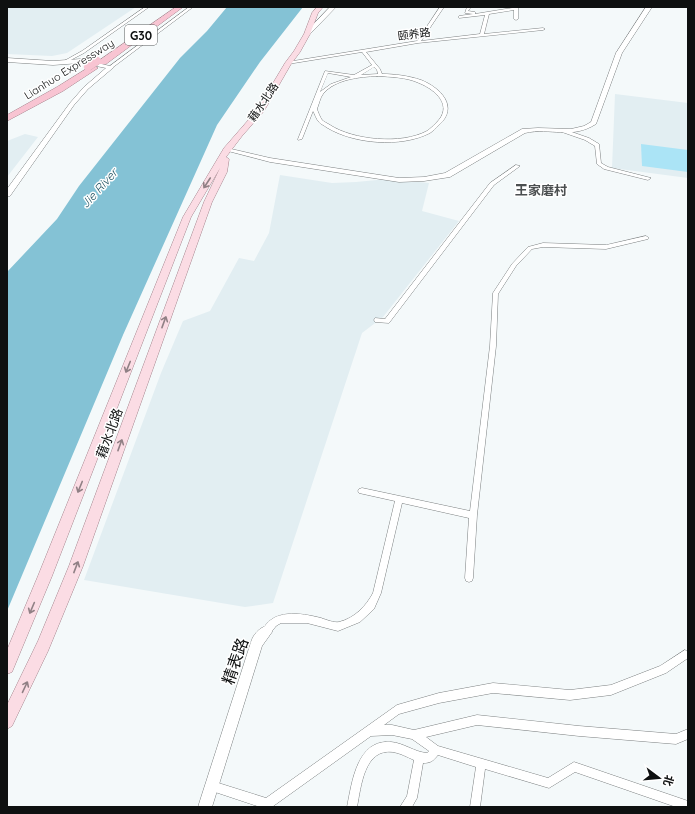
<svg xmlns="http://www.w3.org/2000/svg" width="695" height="814" font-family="Quicksand,'Noto Sans SC',sans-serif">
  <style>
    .built { fill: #e2eef2 }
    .green { fill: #abe4f6 }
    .water { fill: #84c2d5 }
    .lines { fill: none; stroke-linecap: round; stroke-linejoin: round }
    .street-casing { stroke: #7c8081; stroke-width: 1 }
    .secondary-casing { stroke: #7c8081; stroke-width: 1 }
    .primary-casing { stroke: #a6858e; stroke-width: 1 }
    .highway-casing { stroke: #a6858e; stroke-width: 1 }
    .street { fill: #fff; fill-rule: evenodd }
    .secondary { fill: #fff; fill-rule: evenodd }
    .primary { fill: #fbdce4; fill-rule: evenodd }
    .highway { fill: #f8c4d2; fill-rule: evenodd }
    .highway-bridge-casing { stroke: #a6858e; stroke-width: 8; stroke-linecap: butt }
    .highway-bridge { stroke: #f8c4d2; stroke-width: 8 }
    .oneway { stroke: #908085 }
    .labels { text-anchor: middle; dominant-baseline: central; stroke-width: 3; stroke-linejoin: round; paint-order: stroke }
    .far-street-label { font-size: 11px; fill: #0e1010; stroke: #fff }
    .shield { fill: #fff; stroke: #565858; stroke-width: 1 }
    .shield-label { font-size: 12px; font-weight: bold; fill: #0e1010 }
    .far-water-label { font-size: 12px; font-style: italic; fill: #235665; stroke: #fff }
    .far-quarter-label { font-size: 13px; font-weight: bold; fill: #4b4f50; stroke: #fff }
    .street-label { font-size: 13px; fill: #0e1010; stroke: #fff }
    .near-street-label { font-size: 16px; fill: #0e1010; stroke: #fff }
  </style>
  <rect width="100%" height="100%" fill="#f4f9fa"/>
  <path class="built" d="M 7,7 L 136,7 L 67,53 L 52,56 L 7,54 Z
    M 615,94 L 688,103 L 688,178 L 612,168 Z
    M 25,134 L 38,137 L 7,177 L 7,141 Z
    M 280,175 L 332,183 L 356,182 L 387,179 L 429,183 L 422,211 L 459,221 L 383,317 L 362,333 L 273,603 L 245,607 L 84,580 L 161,373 L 183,321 L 210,311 L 239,258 L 254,261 L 269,233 Z"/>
  <path class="green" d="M 641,144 L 688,150 L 688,172 L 642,166 Z"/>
  <path class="water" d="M 227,7 L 303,7 L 260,62 L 217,125 L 123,335 L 7,611 L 7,272 L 57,219 L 79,186 L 180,58 L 207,31 Z"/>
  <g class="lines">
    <g class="street-casing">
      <path id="street" d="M 145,7 L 149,7 L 84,53 L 67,62 L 64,61 L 82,51 Z
        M 189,7 L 193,7 L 112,68 L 110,68 L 110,66 Z
        M 440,7 L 444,7 L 421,41 L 480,34 L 485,15 L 459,18 L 459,16 L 473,14 L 465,13 L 467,7 L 471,7 L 468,11 L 475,12 L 475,14 L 518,7 L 518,19 L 516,20 L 514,19 L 514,10 L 489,14 L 484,34 L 543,28 L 545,29 L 543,30 L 418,43 L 366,52 L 380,69 L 382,74 C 395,74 409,76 421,80 C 441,88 459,107 439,125 C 436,128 433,131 430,133 C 401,148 353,144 326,127 C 324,125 320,124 319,122 C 316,119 315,114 313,111 L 302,139 L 298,140 L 298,139 L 325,71 L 354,75 L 372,65 L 362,52 L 288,64 L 286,63 L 287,62 L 417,41 ZM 374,67 L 377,70 L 378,74 L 361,75 ZM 328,73 L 351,77 L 331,84 L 320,92 ZM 377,76 C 391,77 406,77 419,83 C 436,90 454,106 436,123 C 433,126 430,129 427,131 C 401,145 353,140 330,125 C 327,123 324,122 322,120 C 320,117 318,112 317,109 C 319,104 320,98 323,94 C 335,79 360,77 377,76 Z
        M 562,130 L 566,130 L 589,138 L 599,144 L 601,163 L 608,167 L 651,178 L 648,180 L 604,169 L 597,164 L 595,146 L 585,140 L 562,132 Z
        M 516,165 L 520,166 L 494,185 L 389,323 L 375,322 L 374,320 L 375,318 L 385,319 L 490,183 Z
        M 646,236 L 649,238 L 648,239 L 606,249 L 543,247 L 532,249 L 516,266 L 498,294 L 496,346 L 477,515 L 473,578 L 472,581 L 469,582 L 466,581 L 465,578 L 469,518 L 402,503 L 381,593 L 374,609 L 360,622 L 338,631 L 307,623 L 281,623 L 276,626 L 269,635 L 266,636 L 263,635 L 262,632 C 271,608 301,613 321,618 C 327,620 334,623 339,622 C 355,618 366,606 373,593 L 395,501 L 359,493 L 358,491 L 359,489 L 362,488 L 470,511 L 490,346 L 493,293 L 512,264 L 528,247 L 543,243 L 606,245 Z
        M 685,650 L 688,652 L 688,658 L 666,673 L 611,695 L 570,700 L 493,693 L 439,703 L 399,714 L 384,725 L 392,725 L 414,730 L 477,715 L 579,726 L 676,734 L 688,729 L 688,739 L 676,744 L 579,736 L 477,725 L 426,737 L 438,746 L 548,778 L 574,762 L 688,801 L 688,807 L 676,807 L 575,772 L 549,788 L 485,769 L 480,807 L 470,807 L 476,767 L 438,755 C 433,761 431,763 423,763 L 417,798 L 412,807 L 400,807 L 407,796 L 414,760 C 407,757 400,753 393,752 C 364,748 361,787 357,807 L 347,807 C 352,782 357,739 391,742 C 404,743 414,752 427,753 L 429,751 L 412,739 L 392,735 L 371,736 L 272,807 L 260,807 L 212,791 L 208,790 L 207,786 L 208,782 L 212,781 L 266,798 L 397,705 L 439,693 L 493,683 L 570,690 L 611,685 L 660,666 Z"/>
    </g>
    <g class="secondary-casing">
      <path id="secondary" d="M 330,7 L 336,7 L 309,35 L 305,35 L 305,33 Z
        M 646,7 L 652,7 L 622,53 L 596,124 C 571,140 551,127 525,133 L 450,177 L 424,181 L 399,182 L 270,162 L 224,150 L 227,148 L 270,158 L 399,178 L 424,177 L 445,173 L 522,129 L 538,128 L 571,129 L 584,126 L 591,122 L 616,53 Z
        M 7,58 L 53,61 L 81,59 L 114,67 L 88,89 L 74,105 L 10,196 L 7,196 L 7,189 L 70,103 L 84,87 L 106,68 L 81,63 L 53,65 L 7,62 Z
        M 266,626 L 271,627 L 272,632 L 262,646 L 212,807 L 198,807 L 251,642 C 253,635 259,628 266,626 Z"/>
    </g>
    <g class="primary-casing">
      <path id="primary" d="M 317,7 L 323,7 L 318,13 L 310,34 L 300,52 L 291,64 L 264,111 L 242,136 L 226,157 L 229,159 L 227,172 L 212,202 L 83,566 L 48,651 L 12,726 L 7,729 L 7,705 L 38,641 L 69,566 L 204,202 L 220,168 L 191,217 L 52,576 L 12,672 L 7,674 L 7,650 L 38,576 L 183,217 L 224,148 L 257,110 L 285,63 L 294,51 L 304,34 L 312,13 Z"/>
    </g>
    <g class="highway-casing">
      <path id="highway" d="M 176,7 L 183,7 L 106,64 L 100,64 L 100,60 Z
        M 91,66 L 94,66 L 98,68 L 63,91 L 7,121 L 7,115 L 57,87 Z"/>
    </g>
    <use href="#street" class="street"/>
    <use href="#secondary" class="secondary"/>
    <use href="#primary" class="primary"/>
    <use href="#highway" class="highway"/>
    <g class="highway-bridge-casing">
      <path id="highway-bridge" d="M 88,67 L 97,61"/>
    </g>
    <use href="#highway-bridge" class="highway-bridge"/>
  </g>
  <defs><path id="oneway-shaft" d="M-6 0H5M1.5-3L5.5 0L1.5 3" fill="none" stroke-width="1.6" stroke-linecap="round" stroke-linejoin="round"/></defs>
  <g class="oneway">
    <use href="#oneway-shaft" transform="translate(207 183) rotate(123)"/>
    <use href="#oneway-shaft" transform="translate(164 322) rotate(-70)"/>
    <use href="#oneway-shaft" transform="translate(128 367) rotate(112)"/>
    <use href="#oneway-shaft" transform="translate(120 445) rotate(-70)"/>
    <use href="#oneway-shaft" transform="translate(80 487) rotate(112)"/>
    <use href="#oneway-shaft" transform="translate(76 567) rotate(-69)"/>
    <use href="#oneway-shaft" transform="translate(32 608) rotate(113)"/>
    <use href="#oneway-shaft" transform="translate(25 687) rotate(-65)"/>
  </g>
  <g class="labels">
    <g class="far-street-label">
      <text transform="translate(414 34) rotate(-8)">颐养路</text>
      <text transform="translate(69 69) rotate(-32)">Lianhuo Expressway</text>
      <text transform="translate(263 102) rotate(-56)">藉水北路</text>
    </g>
    <rect class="shield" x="125" y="25" width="32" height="20" rx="3"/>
    <g class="shield-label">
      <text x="141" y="35">G30</text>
    </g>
    <g class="far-water-label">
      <text transform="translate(99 188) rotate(-48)">Jie River</text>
    </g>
    <g class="far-quarter-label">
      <text x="541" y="190">王家磨村</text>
    </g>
    <g class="street-label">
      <text transform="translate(109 433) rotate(-70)">藉水北路</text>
    </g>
    <g class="near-street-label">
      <text transform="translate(235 661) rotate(-71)">精表路</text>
    </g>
  </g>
  <rect width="695" height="814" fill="none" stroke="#0e1010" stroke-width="16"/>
  <g transform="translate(659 778) rotate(106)" stroke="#ffffff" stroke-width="3" paint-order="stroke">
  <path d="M0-3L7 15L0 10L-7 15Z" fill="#0e1010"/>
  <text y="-6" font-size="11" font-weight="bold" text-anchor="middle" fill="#0e1010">北</text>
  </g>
</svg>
